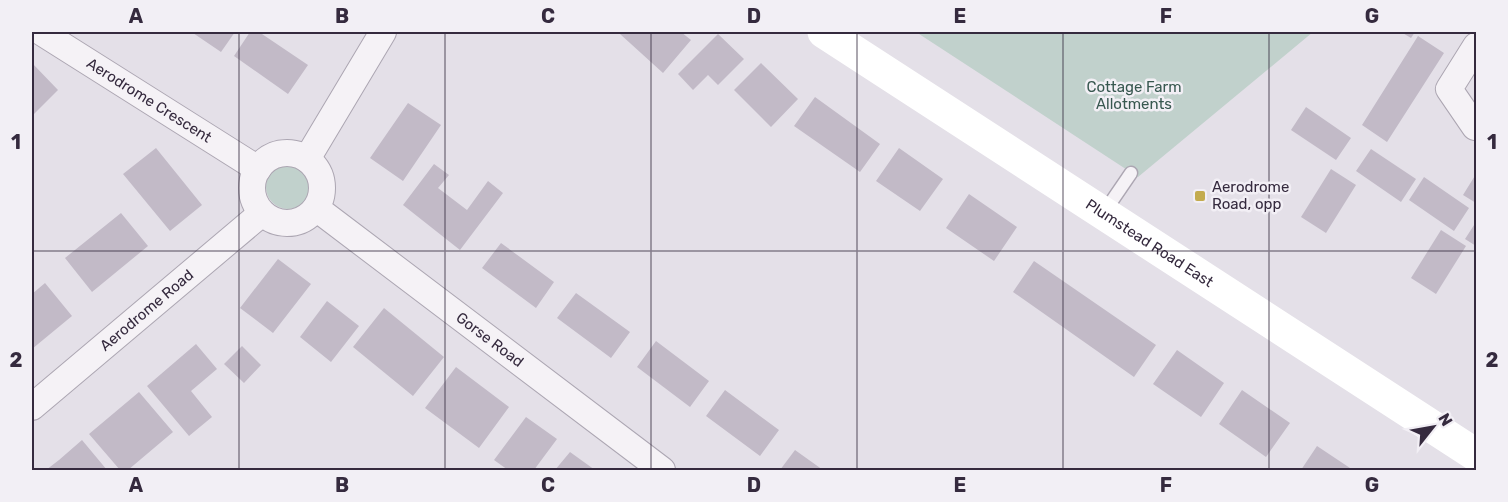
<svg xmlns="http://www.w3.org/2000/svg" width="1508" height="502" font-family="Rubik,sans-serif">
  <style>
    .green { fill: #c1d1cc }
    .building { fill: #c2bac7 }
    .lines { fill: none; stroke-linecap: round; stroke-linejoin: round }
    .lane-casing { stroke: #aca6b2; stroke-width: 15 }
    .street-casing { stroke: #aca6b2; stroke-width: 28 }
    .lane { stroke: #f5f2f6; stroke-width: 12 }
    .street { stroke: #f5f2f6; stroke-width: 26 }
    .secondary { stroke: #fff; stroke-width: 33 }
    .grid { fill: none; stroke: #352a3e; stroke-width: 1.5; stroke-opacity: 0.55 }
    .poi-dot { fill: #c3ab4e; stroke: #f2eff5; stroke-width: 2 }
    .labels { text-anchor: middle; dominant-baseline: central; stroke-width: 5; stroke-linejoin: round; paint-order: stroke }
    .park-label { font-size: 15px; fill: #385850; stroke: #f2eff5 }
    .street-label { font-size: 15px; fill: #352a3e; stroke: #f2eff5 }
    .poi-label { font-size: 15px; fill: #352a3e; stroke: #f2eff5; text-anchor: start }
    .neatline { fill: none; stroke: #352a3e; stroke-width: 2 }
    .grid-label { font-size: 20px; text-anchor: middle; font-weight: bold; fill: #352a3e }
  </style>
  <rect width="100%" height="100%" fill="#e4e0e8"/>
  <path class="green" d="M 916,32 L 1313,32 L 1138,177 Z
    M266 187a22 22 0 1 1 44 0a22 22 0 1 1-44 0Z"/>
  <path class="building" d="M 194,32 L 235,32 L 221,52 L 193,33 Z
    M 250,32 L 259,32 L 308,65 L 288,94 L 234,56 Z
    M 622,32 L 681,32 L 691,40 L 663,73 L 620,34 Z
    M 1401,32 L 1415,32 L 1411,38 Z
    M 718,34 L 744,59 L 718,85 L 708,75 L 693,90 L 678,74 Z
    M 1418,36 L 1444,53 L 1387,142 L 1362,125 Z
    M 32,63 L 58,90 L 32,116 Z
    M 761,63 L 798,99 L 771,127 L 734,90 Z
    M 815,97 L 880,144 L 860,172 L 794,126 Z
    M 408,103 L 441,125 L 403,181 L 370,158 Z
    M 1306,107 L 1351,138 L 1336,160 L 1291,130 Z
    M 156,148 L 202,205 L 170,231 L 123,174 Z
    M 899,148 L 943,179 L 920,211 L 876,181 Z
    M 1371,149 L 1416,179 L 1401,202 L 1356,171 Z
    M 434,164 L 449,175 L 438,188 L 467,210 L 488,181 L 503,193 L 460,250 L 403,205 Z
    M 1331,169 L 1356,185 L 1326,233 L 1301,217 Z
    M 1476,174 L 1476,203 L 1463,195 Z
    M 1424,177 L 1469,208 L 1454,231 L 1409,200 Z
    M 969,194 L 1017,227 L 994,261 L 946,228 Z
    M 121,213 L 148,246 L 92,292 L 65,258 Z
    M 1476,222 L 1476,246 L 1465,239 Z
    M 1441,230 L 1466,246 L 1436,294 L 1411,278 Z
    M 501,243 L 554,282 L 536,308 L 482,268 Z
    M 278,259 L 311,284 L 273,333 L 240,308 Z
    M 1034,261 L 1156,345 L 1134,377 L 1013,292 Z
    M 45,283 L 72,316 L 32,349 L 32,294 Z
    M 576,293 L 630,332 L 611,358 L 557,318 Z
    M 327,301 L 359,326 L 331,362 L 300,337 Z
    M 384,308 L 444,357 L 413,396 L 353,347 Z
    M 656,341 L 709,381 L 690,407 L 637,367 Z
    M 196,344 L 217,369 L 191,391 L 212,417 L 189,436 L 147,386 Z
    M 242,346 L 261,365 L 244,383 L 224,364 Z
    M 1177,350 L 1224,383 L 1201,417 L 1153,384 Z
    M 456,367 L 509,407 L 479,448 L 425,408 Z
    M 725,390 L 779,430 L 760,456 L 706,416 Z
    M 1242,390 L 1290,423 L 1266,457 L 1219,424 Z
    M 139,392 L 173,432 L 128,470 L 120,470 L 89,434 Z
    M 526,417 L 557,439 L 534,470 L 508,470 L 494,460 Z
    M 82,440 L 107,470 L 46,470 L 59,460 Z
    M 1317,446 L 1353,470 L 1301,470 Z
    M 795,450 L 823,470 L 780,470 Z
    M 570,452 L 595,470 L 555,470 Z"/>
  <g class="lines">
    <g class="lane-casing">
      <path id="lane" d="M 1105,211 L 1131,173"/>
    </g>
    <g class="street-casing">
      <g id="street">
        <path id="s1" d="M 41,32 L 258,169"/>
        <path d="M 1475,127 L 1449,89 L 1476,46"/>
        <circle cx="287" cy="188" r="35"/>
        <path d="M 307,159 L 383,32"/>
        <path id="s2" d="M 316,208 L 662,470"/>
        <path id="s3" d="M 32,407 L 262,213"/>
      </g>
    </g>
    <use href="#lane" class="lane"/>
    <use href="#street" class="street"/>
    <path class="secondary" id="s4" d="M 824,32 L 1476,455"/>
  </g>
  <path class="grid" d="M 239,32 L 239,470M 445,32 L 445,470M 651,32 L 651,470M 857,32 L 857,470M 1063,32 L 1063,470M 1269,32 L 1269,470M 32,251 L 1476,251"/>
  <rect class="poi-dot" x="1194" y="190" width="12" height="12" rx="3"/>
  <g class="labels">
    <g class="park-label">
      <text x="1134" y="87">Cottage Farm<tspan x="1134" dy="17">Allotments</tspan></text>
    </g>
    <g class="street-label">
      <text stroke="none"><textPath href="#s1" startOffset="128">Aerodrome Crescent</textPath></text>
      <text stroke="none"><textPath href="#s4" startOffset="388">Plumstead Road East</textPath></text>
      <text stroke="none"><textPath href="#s3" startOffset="150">Aerodrome Road</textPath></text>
      <text stroke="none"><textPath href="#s2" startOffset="218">Gorse Road</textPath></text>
    </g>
    <g class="poi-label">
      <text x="1212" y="187">Aerodrome<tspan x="1212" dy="17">Road, opp</tspan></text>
    </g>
  </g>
  <rect width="1508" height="502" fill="none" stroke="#f2eff5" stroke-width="66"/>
  <g transform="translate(1433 427) rotate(59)" stroke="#f2eff5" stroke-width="4.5" paint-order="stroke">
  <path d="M0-4.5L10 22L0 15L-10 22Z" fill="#352a3e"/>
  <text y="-9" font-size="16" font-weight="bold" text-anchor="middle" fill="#352a3e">N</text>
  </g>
  <rect x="33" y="33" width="1442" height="436" class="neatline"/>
  <g class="grid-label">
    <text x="136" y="23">A</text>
    <text x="342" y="23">B</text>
    <text x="548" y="23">C</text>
    <text x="754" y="23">D</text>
    <text x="960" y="23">E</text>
    <text x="1166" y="23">F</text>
    <text x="1372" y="23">G</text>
    <text x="16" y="149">1</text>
    <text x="1492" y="149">1</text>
    <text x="16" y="367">2</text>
    <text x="1492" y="367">2</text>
    <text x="136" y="492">A</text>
    <text x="342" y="492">B</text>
    <text x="548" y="492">C</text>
    <text x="754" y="492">D</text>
    <text x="960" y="492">E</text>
    <text x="1166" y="492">F</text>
    <text x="1372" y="492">G</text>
  </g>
</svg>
